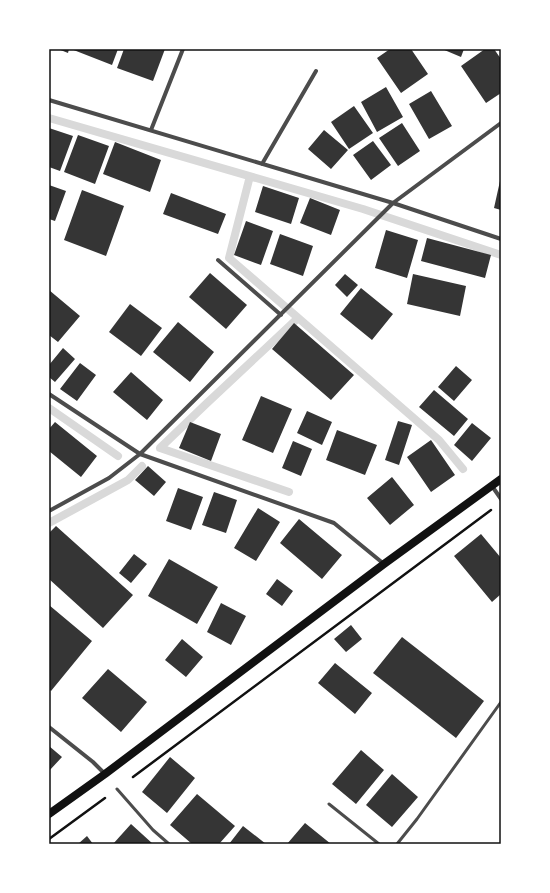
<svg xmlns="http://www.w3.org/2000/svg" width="550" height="893" font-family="'Varela Round',sans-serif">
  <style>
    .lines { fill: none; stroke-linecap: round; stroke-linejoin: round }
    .stream { stroke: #d9d9d9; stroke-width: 8 }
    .building { fill: #353535 }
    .path { stroke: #111; stroke-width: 2.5 }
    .service { stroke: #4c4c4c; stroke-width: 3 }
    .minor { stroke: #4c4c4c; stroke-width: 4 }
    .secondary { stroke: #111; stroke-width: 8 }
    .neatline { fill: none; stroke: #111; stroke-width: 1.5 }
  </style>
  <rect width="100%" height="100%" fill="#fff"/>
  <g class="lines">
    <path class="stream" d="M 49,118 L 363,209 L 501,255
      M 250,176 L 229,258 L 439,440 L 463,469
      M 49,408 L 118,456
      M 289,492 L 160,448 L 206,404 L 298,318
      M 49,523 L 128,480 L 142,466"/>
  </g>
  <path class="building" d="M 58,49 L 69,49 L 68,53 Z
    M 71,49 L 118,49 L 112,65 Z
    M 124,49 L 165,49 L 153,81 L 117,68 Z
    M 390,49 L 411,49 L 428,74 L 401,93 L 377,58 Z
    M 442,49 L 464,49 L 461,57 Z
    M 485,49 L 494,49 L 501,59 L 501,93 L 486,103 L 461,66 Z
    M 386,87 L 403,117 L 377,132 L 361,102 Z
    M 431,91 L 452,126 L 429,139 L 409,104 Z
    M 354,106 L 373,133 L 349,149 L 331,122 Z
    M 402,123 L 420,151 L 398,166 L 379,138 Z
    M 49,128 L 73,136 L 60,171 L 49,167 Z
    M 324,130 L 348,150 L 331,169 L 308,149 Z
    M 78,135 L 109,146 L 95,184 L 64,172 Z
    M 373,141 L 391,165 L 371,180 L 353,155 Z
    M 115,142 L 161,160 L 150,192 L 103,174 Z
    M 500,181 L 501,181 L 501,210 L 494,208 Z
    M 49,185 L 66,191 L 55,221 L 49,219 Z
    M 263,186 L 299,198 L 291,224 L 255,212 Z
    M 82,190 L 124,206 L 106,256 L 64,240 Z
    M 171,193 L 226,214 L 218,234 L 163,214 Z
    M 310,198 L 340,210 L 331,235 L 300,223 Z
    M 246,221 L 273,231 L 261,265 L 234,255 Z
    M 386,230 L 418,240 L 407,278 L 375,268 Z
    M 280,234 L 313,246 L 303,276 L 270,264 Z
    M 427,238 L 491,255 L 485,278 L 421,261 Z
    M 210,273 L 247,305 L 226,329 L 189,297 Z
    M 345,274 L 358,285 L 347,297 L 335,285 Z
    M 413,274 L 466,286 L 460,316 L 407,304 Z
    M 361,288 L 393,314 L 372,340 L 340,314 Z
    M 49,290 L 80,316 L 58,342 L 49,335 Z
    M 130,304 L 162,328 L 141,356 L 109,332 Z
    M 178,322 L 214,352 L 190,382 L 153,352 Z
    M 294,323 L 354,375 L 331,400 L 272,349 Z
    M 63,348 L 75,359 L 55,382 L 49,377 L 49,365 Z
    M 80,363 L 96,375 L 77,401 L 60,389 Z
    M 456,366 L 472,380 L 454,401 L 438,387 Z
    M 131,372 L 163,400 L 147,420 L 113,392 Z
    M 434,390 L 468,419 L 454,436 L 419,407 Z
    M 261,396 L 292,409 L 273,453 L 242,440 Z
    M 307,411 L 332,422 L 322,445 L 297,433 Z
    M 398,421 L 412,425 L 399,465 L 385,460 Z
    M 55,422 L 97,456 L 81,477 L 49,451 L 49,429 Z
    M 190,422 L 221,434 L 211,461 L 179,448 Z
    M 472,423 L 491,438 L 472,461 L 454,445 Z
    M 337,430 L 377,445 L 365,475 L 326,460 Z
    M 431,440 L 455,475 L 431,492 L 407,457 Z
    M 293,441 L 312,449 L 301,476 L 282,468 Z
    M 148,466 L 166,482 L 154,496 L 135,480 Z
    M 392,477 L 414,505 L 390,525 L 367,498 Z
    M 178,488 L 203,497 L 191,530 L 166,521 Z
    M 214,492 L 237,500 L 226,533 L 202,525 Z
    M 258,508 L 280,522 L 256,561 L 234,548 Z
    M 299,519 L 342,555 L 322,579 L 280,543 Z
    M 56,526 L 133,595 L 103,628 L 49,579 L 49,533 Z
    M 481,534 L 501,558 L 501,594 L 492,602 L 454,556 Z
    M 134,554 L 147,564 L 131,583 L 119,573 Z
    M 169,559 L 218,587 L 197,624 L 148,596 Z
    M 277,579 L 293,591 L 282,606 L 266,594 Z
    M 221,603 L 246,616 L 231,645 L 207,632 Z
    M 49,605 L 92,641 L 51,691 L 49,689 Z
    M 351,625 L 362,639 L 346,652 L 334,639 Z
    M 402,637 L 484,701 L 456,738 L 373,673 Z
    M 182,639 L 203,657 L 186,677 L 165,660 Z
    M 335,663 L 372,693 L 355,714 L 318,683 Z
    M 108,669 L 147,702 L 121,732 L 82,698 Z
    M 49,746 L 62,757 L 49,771 Z
    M 361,750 L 384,770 L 356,804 L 332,784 Z
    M 170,757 L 195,778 L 167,813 L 142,792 Z
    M 392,774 L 418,797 L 392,827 L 366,805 Z
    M 197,794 L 235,826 L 219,844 L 192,844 L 170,825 Z
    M 305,823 L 331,844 L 287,844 Z
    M 131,824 L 153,844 L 113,844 Z
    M 243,826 L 266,844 L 229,844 Z
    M 87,836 L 93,844 L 78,844 Z"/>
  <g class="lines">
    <path class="path" d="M 133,777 L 491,510
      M 49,839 L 105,798"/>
    <path class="service" d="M 117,789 L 153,830 L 169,844
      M 329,804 L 379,844
      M 397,844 L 417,819 L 501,702"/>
    <path class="minor" d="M 49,100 L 393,203 L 501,239
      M 151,130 L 183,49
      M 262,164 L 316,71
      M 218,260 L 281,315
      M 49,394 L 140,454 L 334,523 L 384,564
      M 492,486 L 501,499
      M 49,511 L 109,478 L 140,454 L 393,203 L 501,123
      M 49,727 L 93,762 L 105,774"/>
    <path class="secondary" d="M 49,814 L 105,774 L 384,564 L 501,479"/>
  </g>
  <rect width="550" height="893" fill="none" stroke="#ffffff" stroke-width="100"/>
  <rect x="50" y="50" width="450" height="793" class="neatline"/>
</svg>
